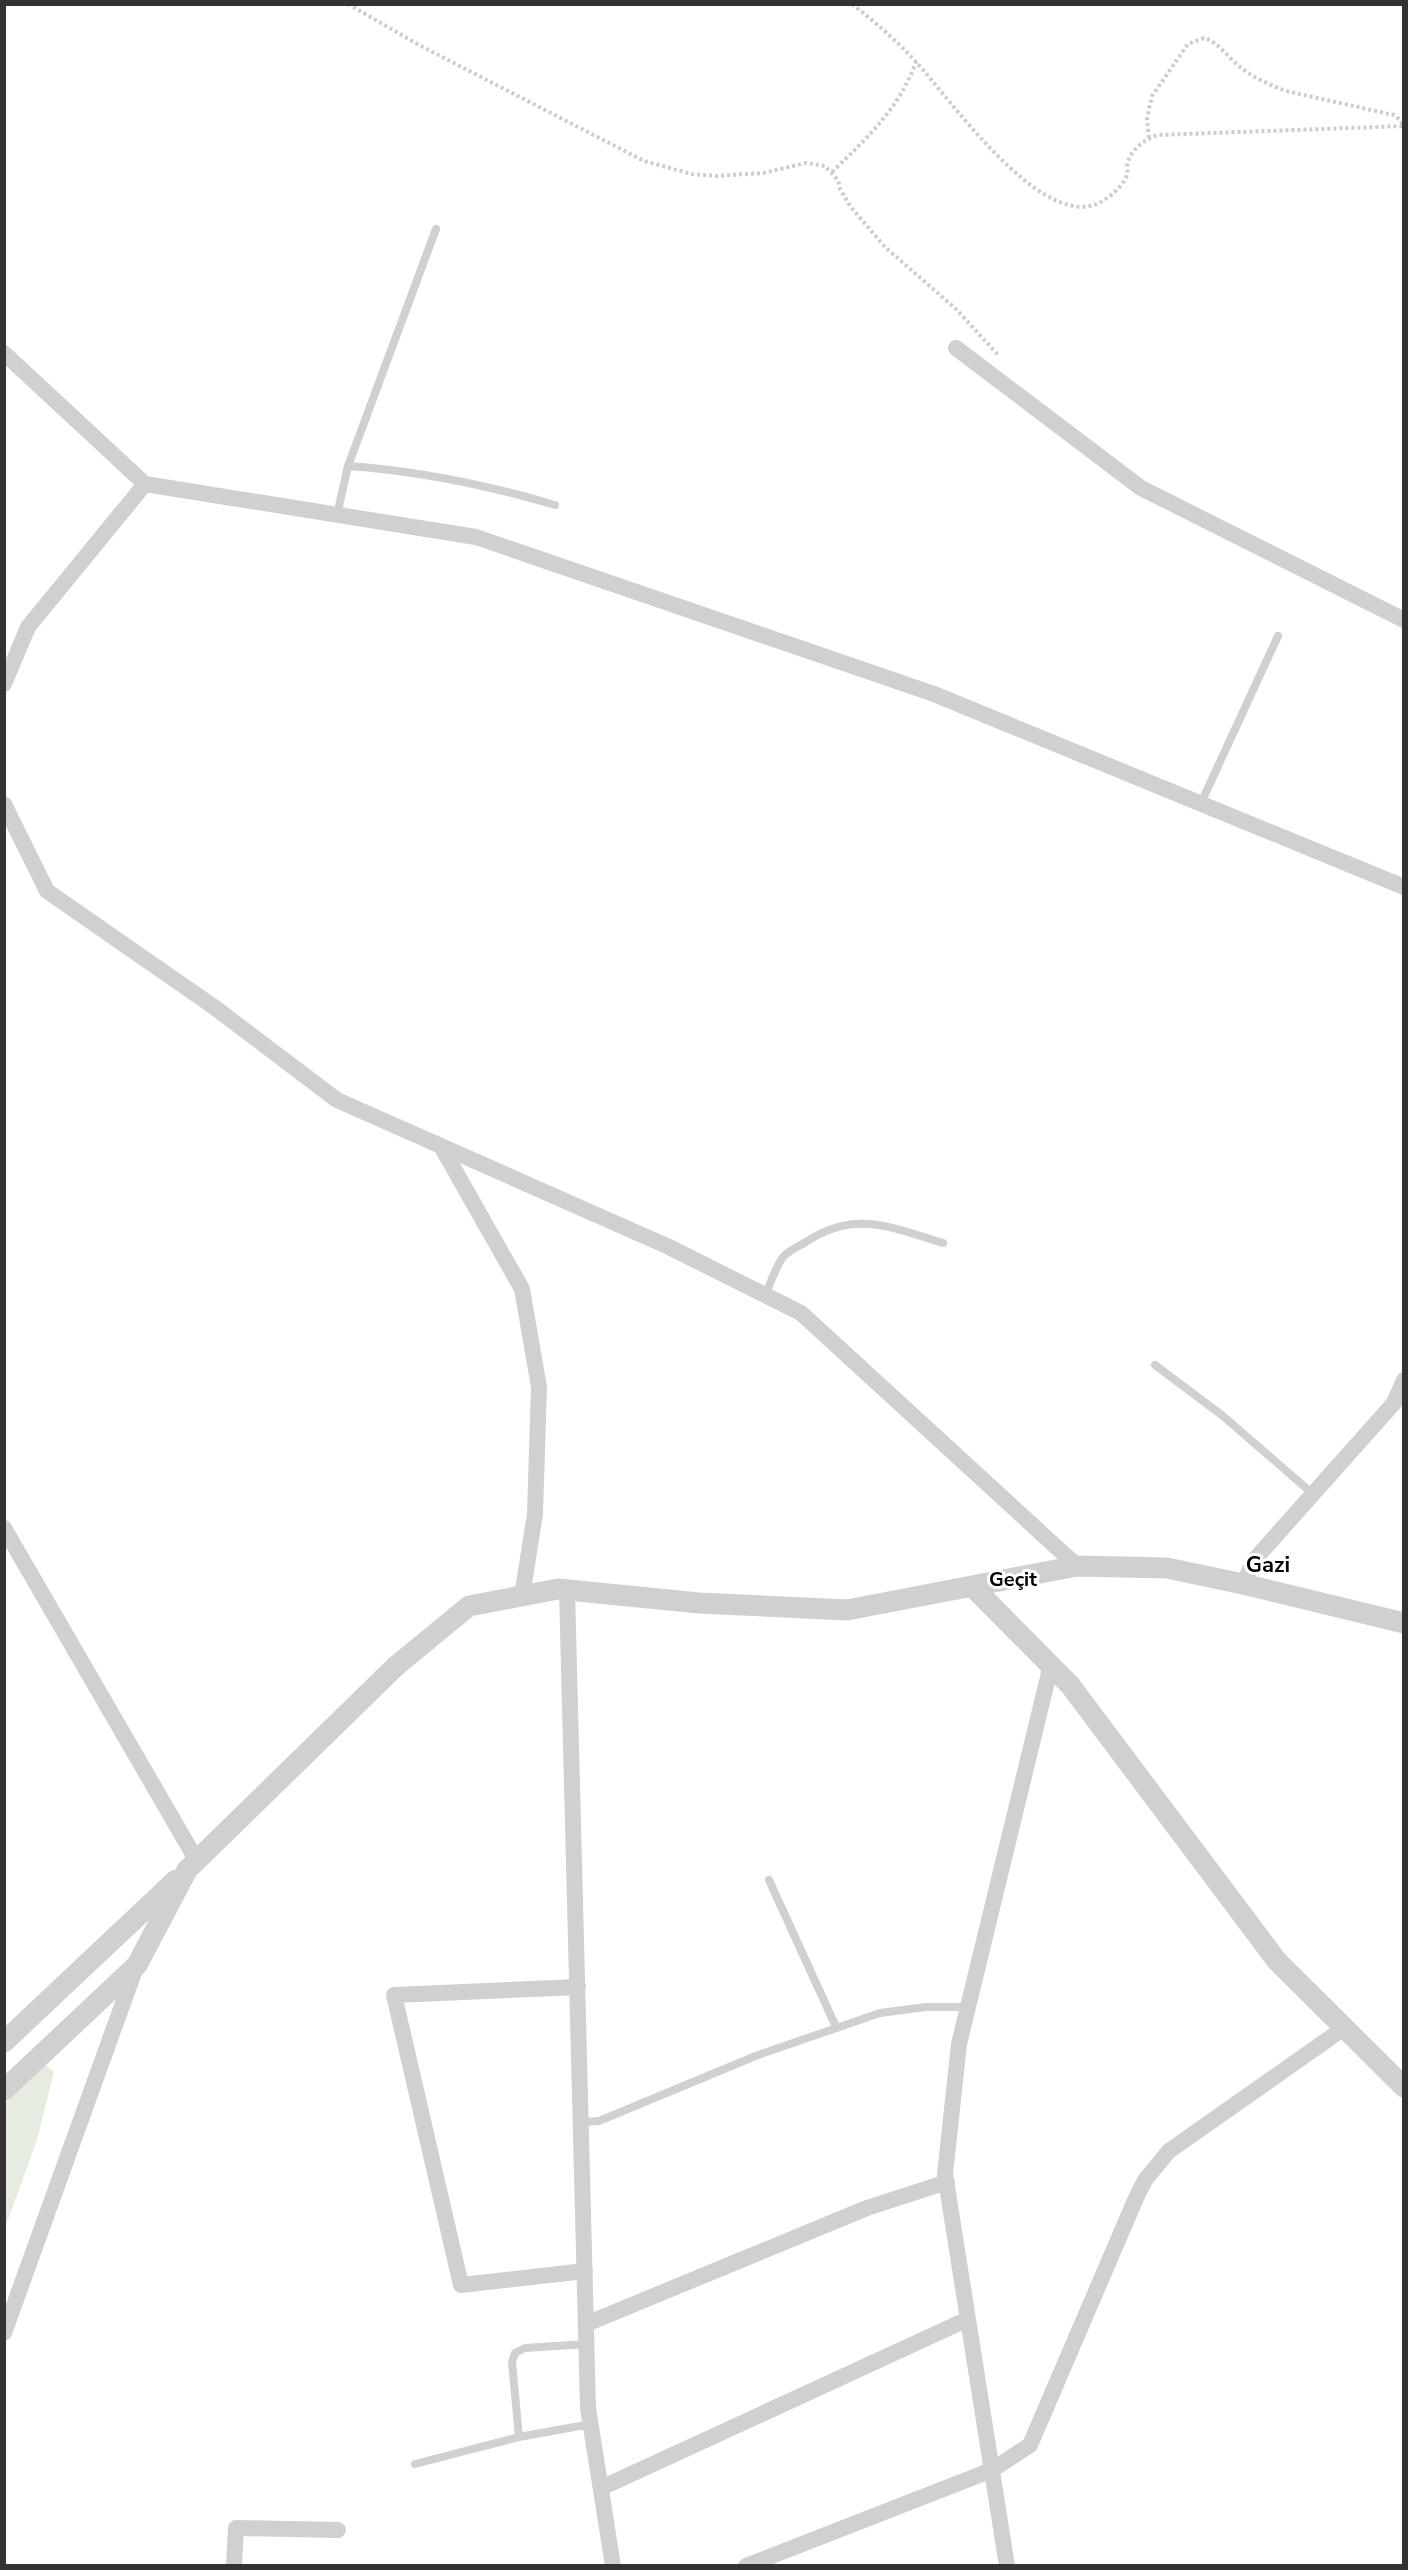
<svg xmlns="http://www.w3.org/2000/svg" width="1408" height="2570" font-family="'Nunito Sans',sans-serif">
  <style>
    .green { fill: #e6ecdf }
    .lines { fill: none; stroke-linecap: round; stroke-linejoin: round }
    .path { stroke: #cdcdcd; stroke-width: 4; stroke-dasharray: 3 3; stroke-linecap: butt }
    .service { stroke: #d0d0d0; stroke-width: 8 }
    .minor { stroke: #d0d0d0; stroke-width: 16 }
    .tertiary { stroke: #d0d0d0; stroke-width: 21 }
    .labels { text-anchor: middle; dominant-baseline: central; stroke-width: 6; stroke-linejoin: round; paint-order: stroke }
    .quarter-label { font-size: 20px; font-weight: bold; fill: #000; stroke: #fff }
    .district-label { font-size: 22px; font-weight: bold; fill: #000; stroke: #fff }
  </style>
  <rect width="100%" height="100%" fill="#fff"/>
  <path class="green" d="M 44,2064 L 54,2072 L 37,2140 L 5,2228 L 5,2103 Z"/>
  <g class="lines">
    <path class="path" d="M 348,4 L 419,45 L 644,161 L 692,174 L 717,176 L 763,173 L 806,163 L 825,166 L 838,180 L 840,189 L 850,206 L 885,247 L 956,309 L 999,356
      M 852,4 C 875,22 897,41 916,62 C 951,100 1036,223 1094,205 C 1106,201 1123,187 1127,175 C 1128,172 1127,169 1127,166 C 1130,150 1143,140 1158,135 L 1404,126
      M 1149,138 L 1147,118 L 1152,96 L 1188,44 L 1204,38 C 1219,42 1228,58 1240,67 C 1254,78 1270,85 1286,91 L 1394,115 L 1401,121 L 1403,126
      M 832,172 C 867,138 899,109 916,62"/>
    <path class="service" d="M 348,466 C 420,471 487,485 555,505
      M 337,515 L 348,466 L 436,229
      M 1201,803 L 1278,636
      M 765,1295 C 771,1283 775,1268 783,1257 C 788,1251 799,1246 806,1242 C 855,1209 892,1228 943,1243
      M 1155,1365 L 1223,1416 L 1313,1494
      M 769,1880 L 836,2027
      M 582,2122 L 599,2121 L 758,2055 L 880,2013 L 926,2007 L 967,2007
      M 519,2437 L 512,2362 L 515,2353 L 525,2348 L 587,2344
      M 415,2464 L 519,2437 L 591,2424"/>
    <path class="minor" d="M 956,348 L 1141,488 L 1404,620
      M 4,353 L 145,484 L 476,537 L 934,694 L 1404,887
      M 4,684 L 28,627 L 145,484
      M 4,804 L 47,891 L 214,1007 L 337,1100 L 667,1246 L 801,1313 L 1077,1566
      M 441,1146 L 522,1289 L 539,1387 L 535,1514 L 522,1596
      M 4,1528 L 197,1861
      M 1243,1584 L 1255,1559 L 1394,1403 L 1404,1380
      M 567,1590 L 588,2408 L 613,2566
      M 578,1987 L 394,1995 L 461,2285 L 585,2271
      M 586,2324 L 867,2208 L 947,2182
      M 4,2333 L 136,1967
      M 601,2488 L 968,2319
      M 234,2566 L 236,2528 L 338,2530
      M 746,2566 L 992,2470 L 1030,2445 L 1136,2198 L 1145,2180 L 1169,2151 L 1344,2028
      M 1007,2566 L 945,2174 L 959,2044 L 1051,1665"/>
    <path class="tertiary" d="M 972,1586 L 1070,1685 L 1277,1961 L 1404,2087
      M 4,2042 L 176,1880
      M 4,2090 L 137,1965 L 187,1870 L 396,1666 L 469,1606 L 558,1589 L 699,1603 L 847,1610 L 1077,1566 L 1167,1568 L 1243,1584 L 1404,1623"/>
  </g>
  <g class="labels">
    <g class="quarter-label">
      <text x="1013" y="1579">Geçit</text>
    </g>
    <g class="district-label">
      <text x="1268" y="1565">Gazi</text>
    </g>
  </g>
  <rect width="1408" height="2570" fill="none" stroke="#333333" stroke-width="12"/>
</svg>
